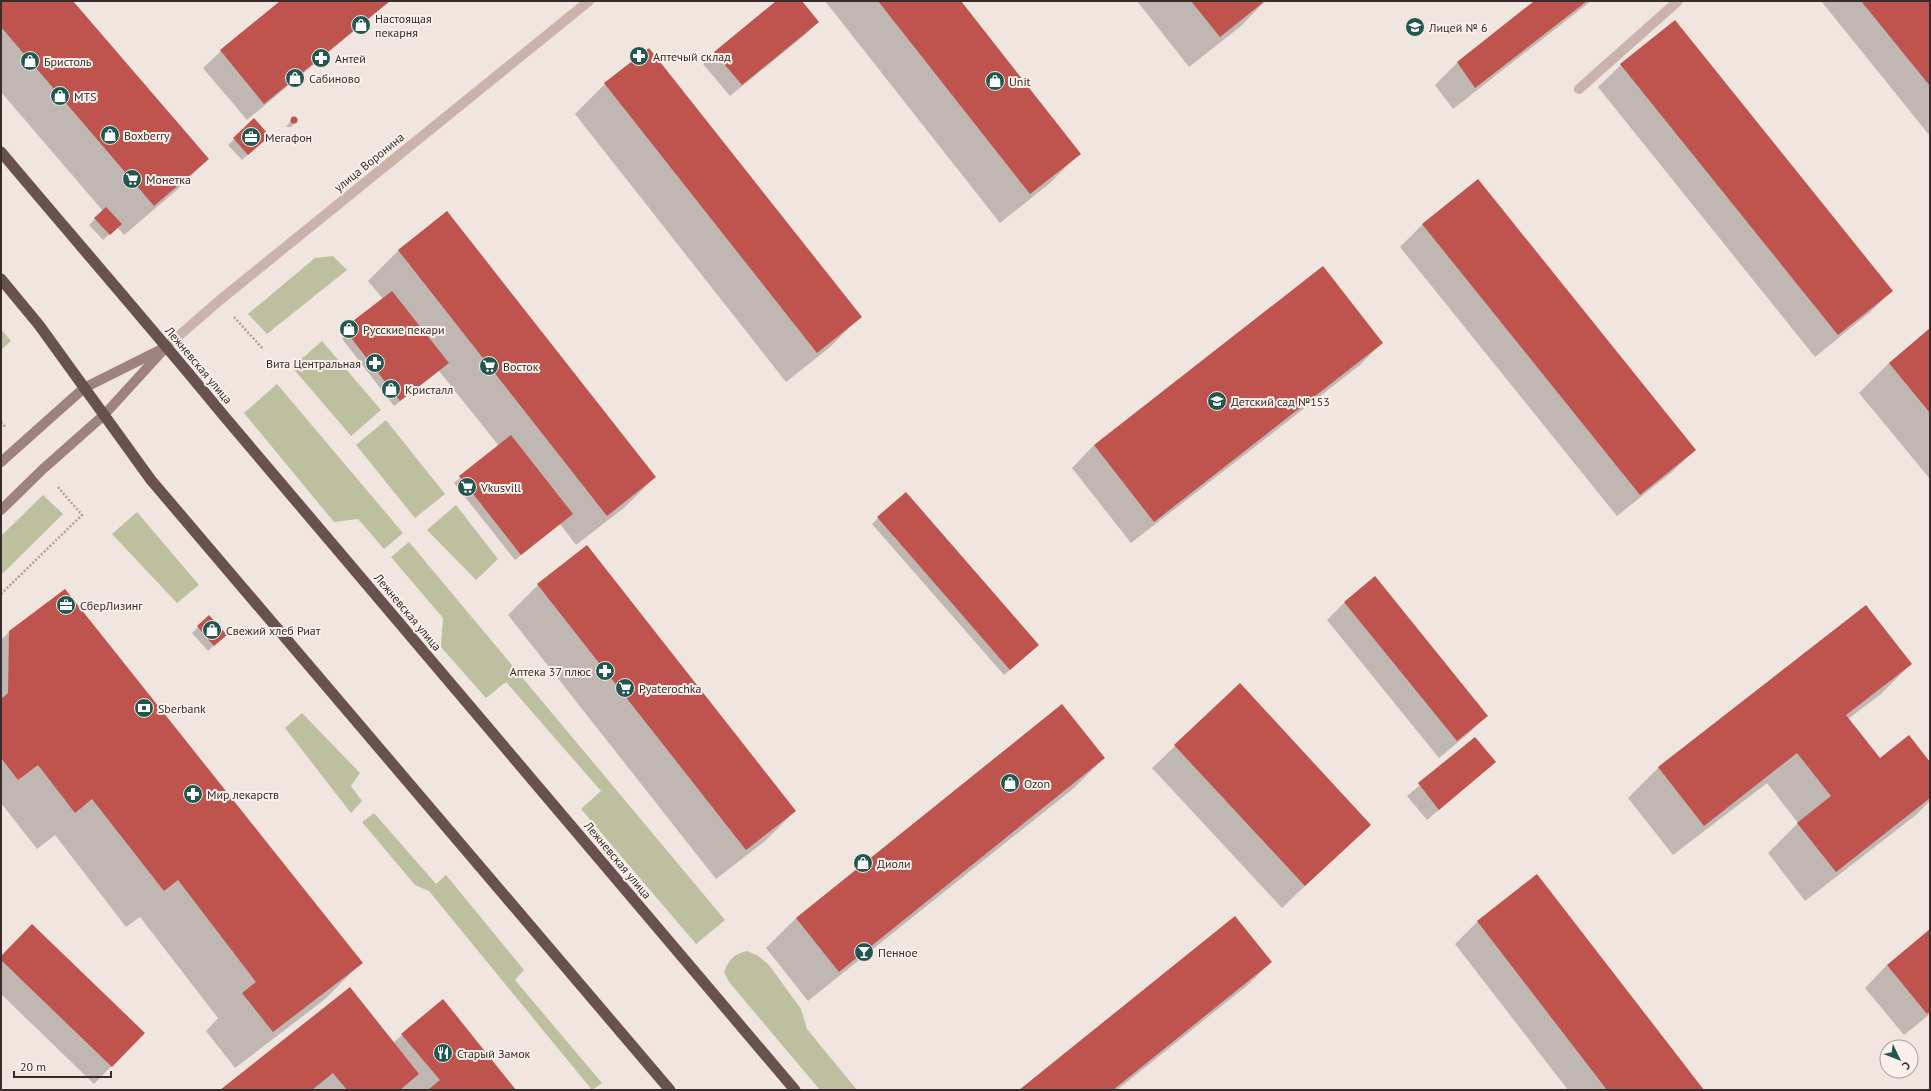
<svg xmlns="http://www.w3.org/2000/svg" width="1931" height="1091" font-family="'PT Sans',sans-serif">
  <style>
    .green { fill: #bcc09f }
    .shadow { fill: #0003 }
    .building { fill: #bf544f }
    .lines { fill: none; stroke-linecap: round; stroke-linejoin: round }
    .path { stroke: #b59d95; stroke-width: 2.5; stroke-dasharray: 2 2; stroke-linecap: butt }
    .minor { stroke: #c9b3ab; stroke-width: 10 }
    .tertiary { stroke: #c9b3ab; stroke-width: 10 }
    .secondary { stroke: #9d827d; stroke-width: 10 }
    .trunk { stroke: #68524f; stroke-width: 11 }
    .labels { text-anchor: middle; dominant-baseline: central; stroke-width: 4; stroke-linejoin: round; paint-order: stroke }
    .poi-label { font-size: 12px; fill: #372c2a; stroke: #f9f0eb; text-anchor: start }
    .street-label { font-size: 12px; fill: #372c2a; stroke: #f9f0eb }
  </style>
  <rect width="100%" height="100%" fill="#f1e5df"/>
  <path class="green" d="M 333,256 L 347,270 L 267,334 L 248,314 L 315,258 Z
    M 1,329 L 11,341 L 1,350 Z
    M 322,341 L 381,410 L 351,436 L 292,367 Z
    M 277,384 L 403,533 L 384,549 L 358,519 L 334,522 L 244,413 Z
    M 386,420 L 445,494 L 415,518 L 356,445 Z
    M 43,495 L 63,514 L 1,575 L 1,536 Z
    M 456,505 L 498,559 L 476,580 L 427,530 Z
    M 137,512 L 199,585 L 177,603 L 112,534 Z
    M 409,542 L 725,920 L 696,944 L 581,809 L 601,791 L 506,682 L 486,698 L 441,647 L 443,618 L 391,557 Z
    M 302,713 L 360,773 L 351,786 L 362,801 L 351,813 L 285,728 Z
    M 374,813 L 436,884 L 446,875 L 524,970 L 515,980 L 602,1083 L 592,1090 L 429,891 L 415,885 L 362,822 Z
    M 747,951 L 757,955 L 769,965 L 801,1009 L 807,1029 L 857,1090 L 820,1090 L 729,982 L 724,972 C 729,959 734,954 747,951 Z"/>
  <path class="shadow" d="M 1,1 L 72,1 L 208,159 L 178,189 L 124,235 L 117,227 L 103,240 L 89,225 L 103,211 L 1,92 Z
    M 281,1 L 390,1 L 247,120 L 203,68 L 221,51 Z
    M 778,1 L 801,1 L 818,22 L 806,34 L 730,96 L 703,64 L 715,52 Z
    M 825,1 L 960,1 L 1080,153 L 1050,183 L 1000,223 Z
    M 1137,1 L 1265,1 L 1241,26 L 1189,67 Z
    M 1536,1 L 1591,1 L 1453,109 L 1435,85 L 1457,63 Z
    M 1821,1 L 1930,1 L 1930,136 Z
    M 1675,22 L 1892,291 L 1869,313 L 1815,357 L 1598,87 L 1621,65 Z
    M 605,84 L 860,317 L 830,347 L 786,382 L 575,114 Z
    M 293,118 L 297,121 L 291,127 L 286,127 Z
    M 254,120 L 263,141 L 242,160 L 228,145 Z
    M 1478,180 L 1695,450 L 1672,472 L 1617,516 L 1400,247 L 1422,225 Z
    M 447,213 L 655,477 L 625,507 L 576,545 L 560,524 L 515,560 L 454,483 L 499,446 L 439,371 L 394,406 L 343,340 L 344,330 L 383,299 L 368,281 L 398,251 Z
    M 1930,330 L 1930,479 L 1859,393 L 1889,363 Z
    M 1382,343 L 1360,365 L 1131,543 L 1072,468 L 1094,445 Z
    M 878,518 L 1032,651 L 1004,675 L 872,524 Z
    M 1375,578 L 1486,716 L 1469,733 L 1439,758 L 1327,620 L 1344,603 Z
    M 538,585 L 795,811 L 765,841 L 716,879 L 508,615 Z
    M 1866,606 L 1911,664 L 1881,694 L 1848,719 L 1880,759 L 1930,764 L 1930,801 L 1916,815 L 1805,901 L 1768,853 L 1798,823 L 1767,783 L 1673,855 L 1628,798 L 1658,768 Z
    M 209,617 L 220,640 L 208,651 L 192,633 Z
    M 9,632 L 361,963 L 324,1000 L 235,1068 L 206,1031 L 218,1018 L 140,917 L 126,927 L 55,835 L 37,849 L 1,803 L 1,640 Z
    M 1240,684 L 1370,824 L 1282,908 L 1152,768 Z
    M 1061,705 L 1104,758 L 1074,788 L 808,1001 L 766,948 L 796,918 Z
    M 1475,738 L 1495,762 L 1427,820 L 1407,796 Z
    M 1537,876 L 1703,1090 L 1568,1090 L 1455,944 L 1477,922 Z
    M 1930,930 L 1930,1014 L 1904,1035 L 1865,988 L 1887,965 Z
    M 1,957 L 144,1033 L 94,1084 L 1,994 Z
    M 1271,962 L 1249,984 L 1117,1090 L 1020,1090 Z
    M 443,1000 L 514,1090 L 222,1090 L 393,1043 Z"/>
  <path class="building" d="M 1,1 L 73,1 L 209,159 L 154,206 L 1,27 Z
    M 280,1 L 390,1 L 264,104 L 220,50 Z
    M 776,1 L 802,1 L 819,22 L 742,85 L 714,52 Z
    M 878,1 L 961,1 L 1081,154 L 1030,194 Z
    M 1191,1 L 1265,1 L 1220,37 Z
    M 1534,1 L 1587,1 L 1475,88 L 1457,62 Z
    M 1861,1 L 1930,1 L 1930,86 Z
    M 1675,20 L 1893,291 L 1838,335 L 1620,64 Z
    M 649,48 L 862,317 L 817,353 L 604,83 Z
    M290.5 120a3.5 3.5 0 1 1 7 0a3.5 3.5 0 1 1-7 0Z
    M 254,118 L 270,136 L 248,155 L 233,138 Z
    M 1478,179 L 1696,450 L 1640,495 L 1422,224 Z
    M 106,207 L 122,224 L 110,235 L 94,218 Z
    M 447,211 L 656,477 L 607,516 L 398,250 Z
    M 1323,266 L 1383,343 L 1154,522 L 1094,445 Z
    M 392,291 L 449,363 L 400,401 L 348,334 L 349,324 Z
    M 1930,328 L 1930,413 L 1889,363 Z
    M 511,435 L 573,514 L 521,555 L 459,476 Z
    M 906,492 L 1039,645 L 1010,670 L 877,517 Z
    M 587,545 L 796,811 L 746,850 L 537,584 Z
    M 1375,576 L 1488,716 L 1457,741 L 1344,602 Z
    M 65,589 L 363,963 L 273,1032 L 242,993 L 256,982 L 178,880 L 164,891 L 92,799 L 75,813 L 38,765 L 18,780 L 1,758 L 1,699 L 8,693 L 9,631 Z
    M 1866,605 L 1912,664 L 1846,715 L 1880,758 L 1909,735 L 1930,762 L 1930,798 L 1836,872 L 1797,823 L 1831,796 L 1797,753 L 1704,826 L 1658,767 Z
    M 209,615 L 227,635 L 214,646 L 197,626 Z
    M 1240,683 L 1371,825 L 1305,886 L 1174,745 Z
    M 1062,704 L 1105,758 L 839,972 L 796,918 Z
    M 1475,737 L 1496,762 L 1439,810 L 1418,783 Z
    M 1537,874 L 1704,1090 L 1607,1090 L 1477,921 Z
    M 1235,916 L 1272,962 L 1113,1090 L 1019,1090 Z
    M 32,924 L 145,1033 L 112,1067 L 1,960 L 1,956 Z
    M 1930,929 L 1930,1011 L 1927,1014 L 1887,965 Z
    M 350,987 L 419,1074 L 400,1090 L 347,1090 L 333,1073 L 312,1090 L 220,1090 Z
    M 443,999 L 516,1090 L 428,1090 L 440,1080 L 401,1034 Z"/>
  <g class="lines">
    <path class="path" d="M 234,317 L 263,349
      M 1,422 L 6,428
      M 1,594 L 82,515 L 57,486"/>
    <path class="minor" d="M 1579,89 L 1678,1"/>
    <path class="tertiary" d="M 167,346 L 220,300 L 589,1"/>
    <path class="secondary" d="M 1,462 L 84,388 L 162,349
      M 1,510 L 43,469 L 104,415 L 167,346"/>
    <path class="trunk" d="M 1,152 C 75,240 151,327 224,416 L 795,1090
      M 1,279 L 39,325 L 151,480 L 670,1090"/>
  </g>
  <defs>
    <g id="shop-disc" transform="scale(1)"><circle r="9.5" fill="#225750" stroke="#f9f0eb"/><path d="M-5-2.5h2.3a2.7 3.5 0 0 1 5.4 0H5L5.5 6h-11ZM-1.5-2.5h3a1.5 2.3 0 0 0-3 0Z" fill="#fff"/></g>
    <g id="school-disc" transform="scale(1)"><circle r="9.5" fill="#225750" stroke="#f9f0eb"/><path d="M0-5L7-2L0 1L-7-2ZM-4 1L0 2.5L4 1V4Q0 6-4 4Z" fill="#fff"/></g>
    <g id="pharmacy-disc" transform="scale(1)"><circle r="9.5" fill="#225750" stroke="#f9f0eb"/><path d="M-2-6h4v4h4v4h-4v4h-4v-4h-4v-4h4Z" fill="#fff"/></g>
    <g id="office-disc" transform="scale(1)"><circle r="9.5" fill="#225750" stroke="#f9f0eb"/><path d="M-6-3h4V-5.5h4V-3h4V5H-6ZM-1-4.5V-3h2v-1.5ZM-6 0V1H6V0Z" fill="#fff"/></g>
    <g id="supermarket-disc" transform="scale(1)"><circle r="9.5" fill="#225750" stroke="#f9f0eb"/><path d="M-6-5.5h2.5l.6 2H6L4.5 2H-2.5L-4.4-4H-6ZM-1.5 3.2a1.3 1.3 0 1 0 .1 0ZM3 3.2a1.3 1.3 0 1 0 .1 0Z" fill="#fff"/></g>
    <g id="bank-disc" transform="scale(1)"><circle r="9.5" fill="#225750" stroke="#f9f0eb"/><path d="M-6-4H6V4H-6ZM0-2.3a2.3 2.3 0 1 0 0 4.6a2.3 2.3 0 1 0 0-4.6Z" fill="#fff"/></g>
    <g id="bar-disc" transform="scale(1)"><circle r="9.5" fill="#225750" stroke="#f9f0eb"/><path d="M-6-5H6L.8 .8V4.5H3.5V6h-7V4.5H-.8V.8Z" fill="#fff"/></g>
    <g id="restaurant-disc" transform="scale(1)"><circle r="9.5" fill="#225750" stroke="#f9f0eb"/><path d="M-5-6h1v4h1v-4h1v4h1v-4h1v5L-1.5 .5V6h-2V.5L-5-1ZM5-6V6H3V1.5H1.5Q1.5-4 5-6Z" fill="#fff"/></g>
  </defs>
  <g fill-rule="evenodd">
    <use href="#shop-disc" x="361" y="25"/>
    <use href="#school-disc" x="1415" y="27"/>
    <use href="#pharmacy-disc" x="639" y="56"/>
    <use href="#pharmacy-disc" x="321" y="58"/>
    <use href="#shop-disc" x="30" y="61"/>
    <use href="#shop-disc" x="295" y="78"/>
    <use href="#shop-disc" x="995" y="81"/>
    <use href="#shop-disc" x="60" y="96"/>
    <use href="#shop-disc" x="110" y="135"/>
    <use href="#office-disc" x="251" y="137"/>
    <use href="#supermarket-disc" x="132" y="179"/>
    <use href="#shop-disc" x="349" y="329"/>
    <use href="#pharmacy-disc" x="375" y="363"/>
    <use href="#supermarket-disc" x="489" y="366"/>
    <use href="#shop-disc" x="391" y="389"/>
    <use href="#school-disc" x="1217" y="401"/>
    <use href="#supermarket-disc" x="467" y="487"/>
    <use href="#office-disc" x="66" y="605"/>
    <use href="#shop-disc" x="212" y="630"/>
    <use href="#pharmacy-disc" x="605" y="671"/>
    <use href="#supermarket-disc" x="625" y="688"/>
    <use href="#bank-disc" x="144" y="708"/>
    <use href="#shop-disc" x="1010" y="783"/>
    <use href="#pharmacy-disc" x="193" y="794"/>
    <use href="#shop-disc" x="863" y="863"/>
    <use href="#bar-disc" x="864" y="952"/>
    <use href="#restaurant-disc" x="443" y="1053"/>
  </g>
  <g class="labels">
    <g class="poi-label">
      <text x="375" y="18">Настоящая<tspan x="375" dy="14">пекарня</tspan></text>
      <text x="1429" y="27">Лицей № 6</text>
      <text x="653" y="56">Аптечый склад</text>
      <text x="335" y="58">Антей</text>
      <text x="44" y="61">Бристоль</text>
      <text x="309" y="78">Сабиново</text>
      <text x="1009" y="81">Unit</text>
      <text x="74" y="96">MTS</text>
      <text x="124" y="135">Boxberry</text>
      <text x="265" y="137">Мегафон</text>
      <text x="146" y="179">Монетка</text>
      <text x="363" y="329">Русские пекари</text>
      <text x="361" y="363" text-anchor="end">Вита Центральная</text>
      <text x="503" y="366">Восток</text>
      <text x="405" y="389">Кристалл</text>
      <text x="1231" y="401">Детский сад №153</text>
      <text x="481" y="487">Vkusvill</text>
      <text x="80" y="605">СберЛизинг</text>
      <text x="226" y="630">Свежий хлеб Риат</text>
      <text x="591" y="671" text-anchor="end">Аптека 37 плюс</text>
      <text x="639" y="688">Pyaterochka</text>
      <text x="158" y="708">Sberbank</text>
      <text x="1024" y="783">Ozon</text>
      <text x="207" y="794">Мир лекарств</text>
      <text x="877" y="863">Диоли</text>
      <text x="878" y="952">Пенное</text>
      <text x="457" y="1053">Старый Замок</text>
    </g>
    <g class="street-label">
      <text transform="translate(369 162) rotate(-39)">улица Воронина</text>
      <text transform="translate(199 365) rotate(50)">Лежневская улица</text>
      <text transform="translate(408 612) rotate(50)">Лежневская улица</text>
      <text transform="translate(618 860) rotate(50)">Лежневская улица</text>
    </g>
  </g>
  <rect width="1931" height="1091" fill="none" stroke="#372c2a" stroke-width="4"/>
  <g transform="translate(1899 1059) rotate(133)"><circle r="19" fill="#f9f0eb" stroke="#aba29e"/>
  <path d="M0-3L7 15L0 10L-7 15Z" fill="#225750"/>
  <text y="-6" font-size="11" font-weight="bold" text-anchor="middle" fill="#372c2a">С</text>
  </g>
  <path d="M14 1071v6h97v-6" fill="none" stroke="#372c2a" stroke-width="2"/>
  <text x="20" y="1071" font-size="12" fill="#372c2a" stroke="#f9f0eb" stroke-width="3" paint-order="stroke">20 m</text>
</svg>
